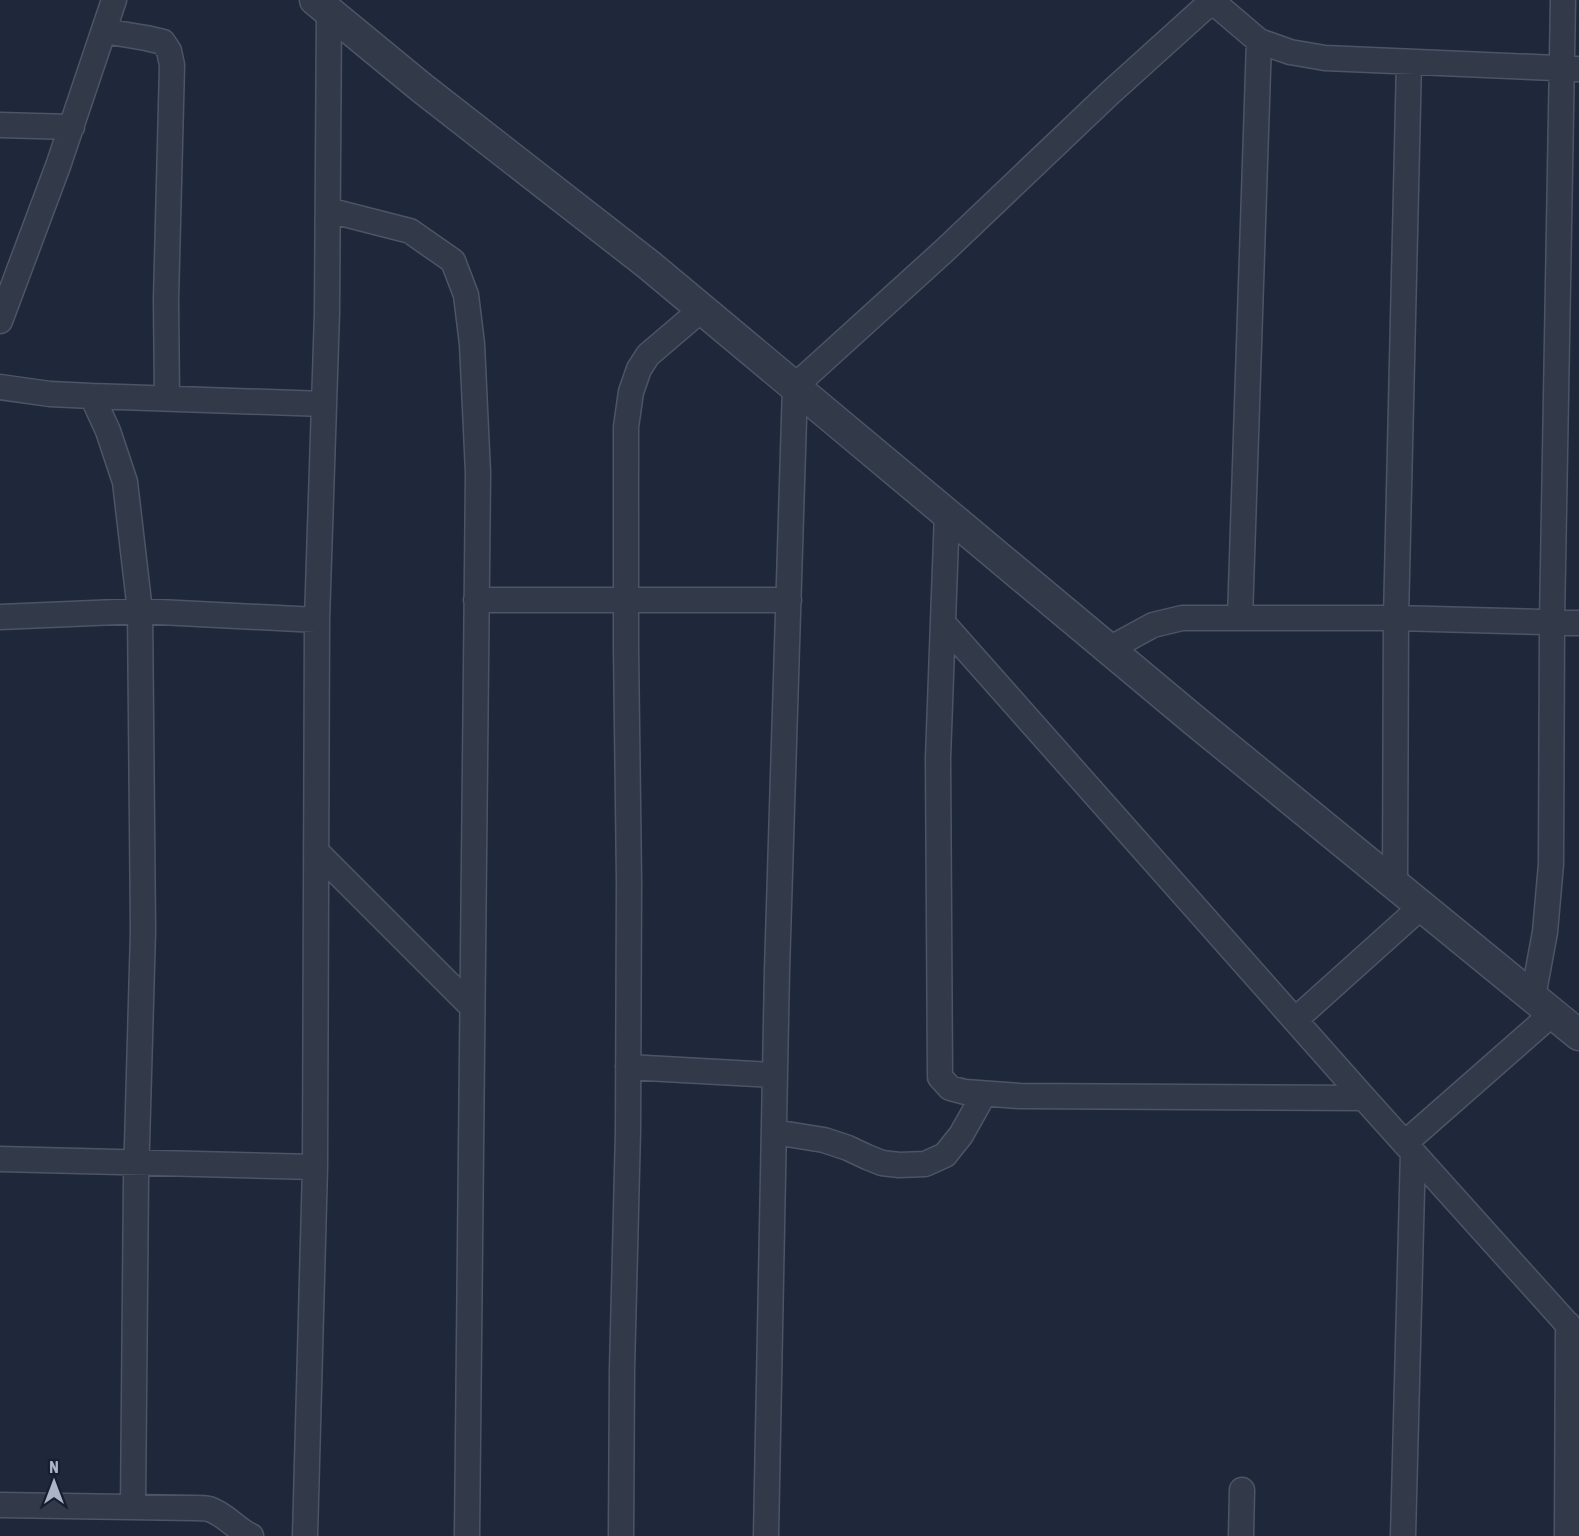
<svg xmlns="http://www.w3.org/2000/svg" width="1579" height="1536" font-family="'Asap Condensed',sans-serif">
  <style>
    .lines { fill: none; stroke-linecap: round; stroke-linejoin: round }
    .minor-casing { stroke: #4c5565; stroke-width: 27 }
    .tertiary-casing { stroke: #4c5565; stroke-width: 33 }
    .minor { stroke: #323a4a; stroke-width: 24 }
    .tertiary { stroke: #323a4a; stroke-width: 30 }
  </style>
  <rect width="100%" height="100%" fill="#1e283a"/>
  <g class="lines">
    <g class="minor-casing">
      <path id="minor" d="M 1212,1 L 1259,41 L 1290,52 L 1325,58 L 1579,69
        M 104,31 L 146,38 L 163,42 L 169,51 L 172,65 L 166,300 L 167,398
        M 0,125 L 72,127
        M 328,210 L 410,231 L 453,261 L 466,295 L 472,344 L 478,473 L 467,1536
        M 0,321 L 58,166 L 114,0
        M 0,387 L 50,394 L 92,396 L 108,431 L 125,482 L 140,611 L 143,931 L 136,1180 L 133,1507
        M 92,396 L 324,404
        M 947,512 L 938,758 L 940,1077 L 950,1088 L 965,1092 L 1020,1096 L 1364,1098
        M 476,600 L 789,600
        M 0,617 L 140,611 L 317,620
        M 1240,618 L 1259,41
        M 943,623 L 1364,1098 L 1579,1337
        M 1109,649 L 1153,625 L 1182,618 L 1396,618 L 1579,623
        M 316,851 L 472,1007
        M 1395,884 L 1396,618 L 1409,62
        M 1533,997 L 1545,932 L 1551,864 L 1552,623 L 1563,0
        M 1295,1020 L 1422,906
        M 628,1067 L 775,1075
        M 774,1132 L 824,1140 L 848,1148 L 867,1157 L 882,1163 L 899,1165 L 925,1164 L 945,1155 L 961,1135 L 984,1094
        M 1405,1143 L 1553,1013
        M 0,1159 L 315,1167 L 305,1536
        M 315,1167 L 317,620 L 327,313 L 329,11
        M 0,1505 L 194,1508 C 199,1508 205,1508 209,1509 C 225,1514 236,1529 251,1536
        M 621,1536 L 622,1370 L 628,1131 L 629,881 L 626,647 L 626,427 L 631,392 L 639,369 L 648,355 L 702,309
        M 766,1536 L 777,970 L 795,386 L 945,250 L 1110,93 L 1213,0
        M 1241,1536 L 1242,1490
        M 1403,1536 L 1413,1152
        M 1567,1536 L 1568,1324"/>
    </g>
    <g class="tertiary-casing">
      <path id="tertiary" d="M 315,0 L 422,88 L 649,265 L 1195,721 L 1579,1035"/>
    </g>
    <use href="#minor" class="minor"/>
    <use href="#tertiary" class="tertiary"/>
  </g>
  <g transform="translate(54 1482)" stroke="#171f2e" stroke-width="4.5" paint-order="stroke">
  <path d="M0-4.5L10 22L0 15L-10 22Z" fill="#acb5c7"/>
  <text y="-9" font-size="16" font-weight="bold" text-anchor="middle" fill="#acb5c7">N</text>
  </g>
</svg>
